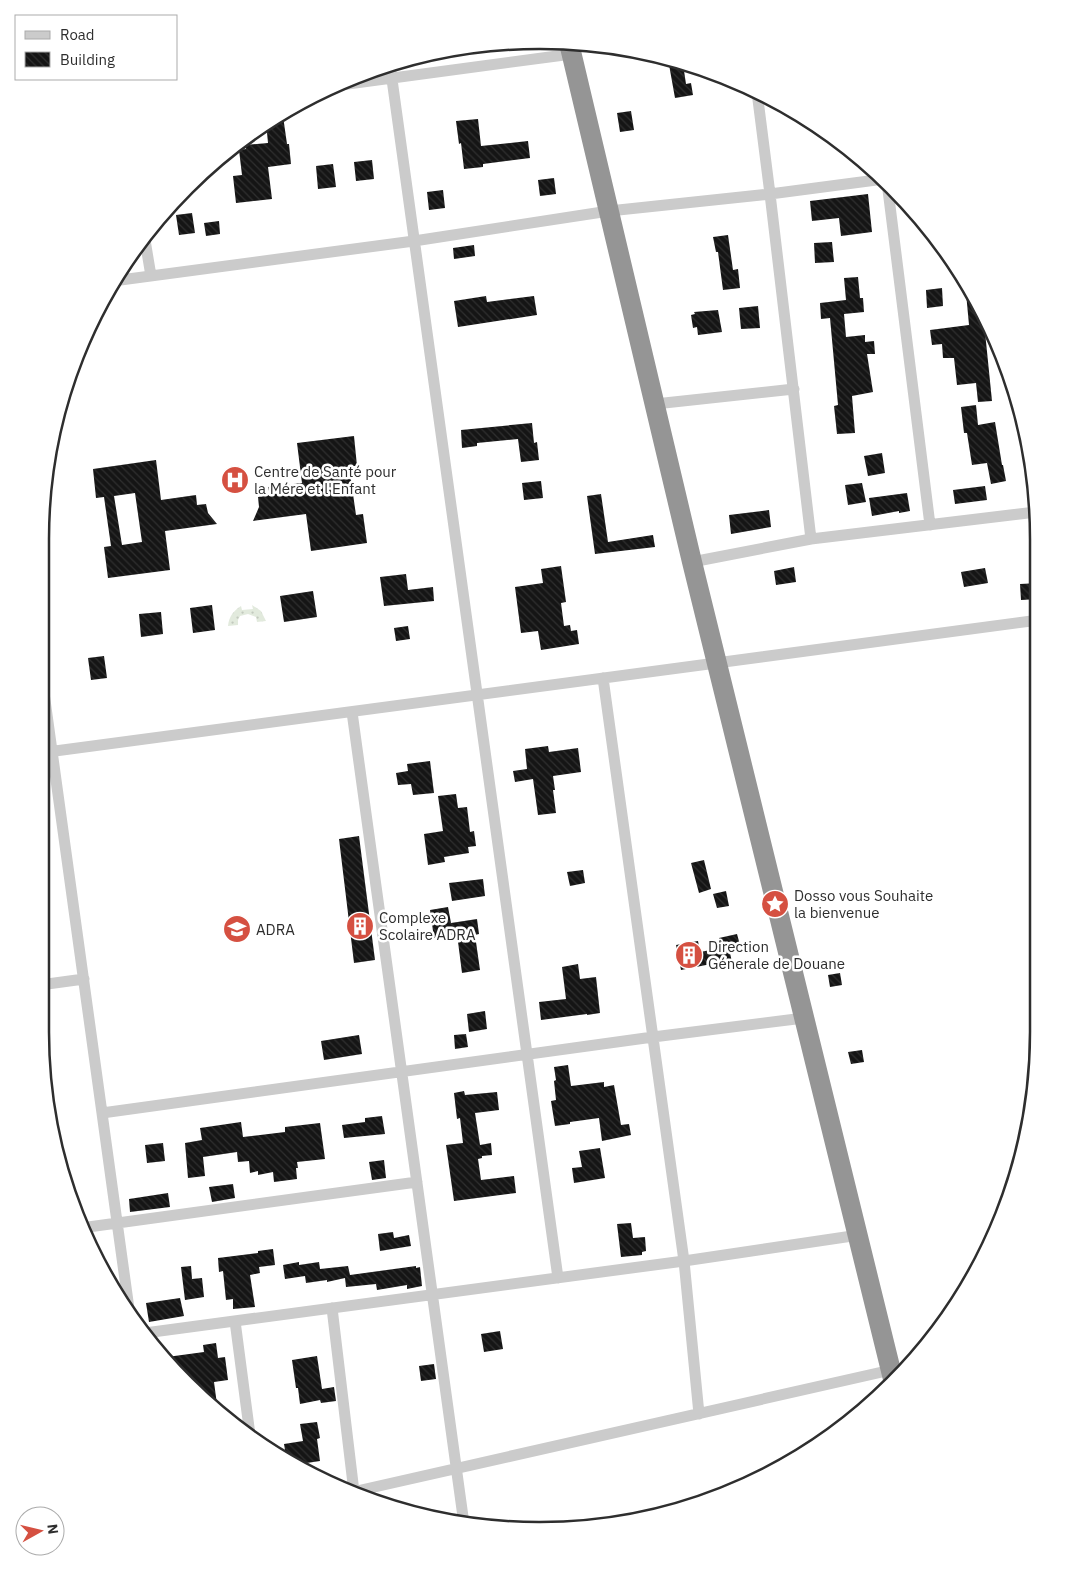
<svg xmlns="http://www.w3.org/2000/svg" width="1079" height="1571" font-family="'IBM Plex Sans',sans-serif">
  <style>
    .green { fill: url(#green-dots) }
    .building { fill: url(#building-back-hatch); fill-rule: evenodd }
    .lines { fill: none; stroke-linecap: round; stroke-linejoin: round }
    .street { stroke: #cbcbcb; stroke-width: 11 }
    .highway { stroke: #959595; stroke-width: 20 }
    .labels { text-anchor: middle; dominant-baseline: central; stroke-width: 5; stroke-linejoin: round; paint-order: stroke }
    .poi-label { font-size: 15px; fill: #2e2e2e; stroke: #fff; text-anchor: start }
    .rim { fill: none; stroke: #2e2e2e; stroke-width: 2.5 }
  </style>
  <defs>
    <pattern id="green-dots" width="8" height="8" patternUnits="userSpaceOnUse" patternTransform="scale(1.25)"><rect width="8" height="8" fill="#e2eadd"/><path d="M2 2h.1M6 6h.1" fill="none" stroke="#c2c9be" stroke-width="1.8" stroke-linecap="round"/></pattern>
    <pattern id="building-back-hatch" width="6" height="6" patternUnits="userSpaceOnUse" patternTransform="scale(1.25)"><rect width="6" height="6" fill="#151515"/><path d="M-1 5l2 2M0 0l6 6M5-1l2 2" fill="none" stroke="#2f2f2f"/></pattern>
  </defs>
  <rect width="100%" height="100%" fill="#fff"/>
  <path class="green" d="M 252,605 L 261,611 L 266,621 L 257,622 L 256,617 L 248,614 L 240,616 L 238,620 L 238,625 L 228,626 C 229,617 233,611 241,606 L 242,610 L 253,609 Z"/>
  <path class="building" d="M 668,59 L 683,64 L 686,84 L 691,83 L 693,95 L 675,98 Z
    M 631,111 L 634,130 L 620,132 L 617,113 Z
    M 283,116 L 287,144 L 289,144 L 291,164 L 268,167 L 272,199 L 236,203 L 233,176 L 242,175 L 239,150 L 246,149 L 245,145 L 268,143 L 266,122 L 275,117 Z
    M 478,119 L 481,146 L 528,141 L 530,158 L 483,164 L 483,167 L 464,169 L 461,143 L 459,144 L 456,121 Z
    M 372,160 L 374,179 L 356,181 L 354,162 Z
    M 333,164 L 336,187 L 318,189 L 316,166 Z
    M 554,178 L 556,194 L 540,196 L 538,180 Z
    M 443,190 L 445,208 L 429,210 L 427,192 Z
    M 868,194 L 872,232 L 841,236 L 839,218 L 812,221 L 810,201 Z
    M 192,213 L 195,233 L 179,235 L 176,215 Z
    M 219,221 L 220,234 L 206,236 L 204,223 Z
    M 728,235 L 733,270 L 738,269 L 740,288 L 723,290 L 718,252 L 716,252 L 713,237 Z
    M 832,242 L 834,262 L 815,263 L 814,243 Z
    M 474,245 L 475,256 L 454,259 L 453,248 Z
    M 858,277 L 860,298 L 863,298 L 864,312 L 844,314 L 846,337 L 865,335 L 865,342 L 874,341 L 875,354 L 867,354 L 873,392 L 852,396 L 855,433 L 837,434 L 834,406 L 838,405 L 830,318 L 821,319 L 820,303 L 846,300 L 844,278 Z
    M 965,282 L 983,312 L 992,401 L 978,402 L 976,383 L 957,385 L 954,358 L 943,358 L 942,344 L 932,345 L 930,330 L 969,325 Z
    M 942,288 L 943,306 L 927,308 L 926,290 Z
    M 486,296 L 487,302 L 534,296 L 537,315 L 458,327 L 454,301 Z
    M 758,306 L 760,328 L 741,329 L 739,308 Z
    M 718,310 L 722,332 L 698,335 L 697,327 L 693,328 L 691,315 L 695,314 L 694,312 Z
    M 976,405 L 978,425 L 995,422 L 1002,465 L 1003,465 L 1006,481 L 991,484 L 987,463 L 972,465 L 967,433 L 964,433 L 961,407 Z
    M 532,423 L 534,443 L 537,442 L 539,460 L 521,462 L 518,439 L 477,443 L 477,446 L 462,448 L 461,430 Z
    M 354,436 L 357,466 L 349,466 L 356,515 L 363,514 L 367,543 L 311,551 L 306,514 L 253,521 L 259,507 L 258,497 L 270,495 L 268,487 L 302,483 L 297,443 Z
    M 882,453 L 885,473 L 868,476 L 864,456 Z
    M 156,460 L 161,500 L 196,495 L 197,505 L 206,504 L 208,513 L 217,524 L 165,531 L 170,570 L 108,578 L 104,547 L 111,546 L 104,497 L 96,498 L 93,469 ZM 135,493 L 142,542 L 122,545 L 114,496 Z
    M 541,481 L 543,498 L 524,500 L 522,483 Z
    M 862,483 L 866,502 L 848,505 L 845,485 Z
    M 985,486 L 987,500 L 955,504 L 953,490 Z
    M 907,493 L 910,511 L 899,513 L 899,511 L 872,516 L 869,498 Z
    M 601,494 L 608,542 L 653,535 L 655,547 L 595,554 L 587,496 Z
    M 769,510 L 771,527 L 731,534 L 729,515 Z
    M 561,566 L 566,602 L 561,603 L 564,626 L 570,625 L 571,631 L 577,630 L 579,644 L 541,650 L 538,631 L 521,633 L 515,587 L 543,583 L 541,569 Z
    M 794,567 L 796,582 L 776,585 L 774,571 Z
    M 985,568 L 988,583 L 964,587 L 961,572 Z
    M 406,574 L 408,590 L 433,587 L 434,601 L 384,606 L 380,577 Z
    M 1039,583 L 1039,599 L 1021,600 L 1020,584 Z
    M 313,591 L 317,617 L 284,622 L 280,596 Z
    M 212,605 L 215,630 L 193,633 L 190,608 Z
    M 161,612 L 163,634 L 141,637 L 139,614 Z
    M 408,626 L 410,639 L 396,641 L 394,628 Z
    M 104,656 L 107,678 L 91,680 L 88,658 Z
    M 548,746 L 549,752 L 578,748 L 581,772 L 553,776 L 555,790 L 553,790 L 556,813 L 538,815 L 533,779 L 515,782 L 513,771 L 527,769 L 525,749 Z
    M 430,761 L 434,793 L 413,795 L 411,784 L 398,785 L 396,773 L 408,771 L 407,764 Z
    M 456,794 L 458,808 L 467,807 L 470,832 L 474,831 L 476,846 L 468,847 L 469,853 L 444,857 L 445,862 L 428,865 L 424,834 L 443,831 L 438,796 Z
    M 359,836 L 375,960 L 354,963 L 339,839 Z
    M 704,860 L 711,889 L 699,893 L 691,863 Z
    M 583,870 L 585,883 L 570,886 L 567,872 Z
    M 483,879 L 485,896 L 452,901 L 449,883 Z
    M 726,891 L 729,906 L 717,908 L 713,894 Z
    M 448,907 L 451,923 L 477,919 L 479,934 L 475,935 L 480,970 L 462,973 L 457,934 L 434,938 L 430,910 Z
    M 737,934 L 740,945 L 729,948 L 733,967 L 723,969 L 721,962 L 681,970 L 676,945 L 698,941 L 700,952 L 721,948 L 719,938 Z
    M 578,964 L 580,979 L 596,977 L 600,1013 L 587,1015 L 587,1014 L 541,1020 L 539,1002 L 566,999 L 562,967 Z
    M 840,973 L 842,985 L 830,987 L 828,975 Z
    M 485,1011 L 487,1029 L 469,1032 L 467,1014 Z
    M 466,1034 L 468,1047 L 455,1049 L 454,1035 Z
    M 359,1035 L 362,1054 L 324,1060 L 321,1041 Z
    M 862,1050 L 864,1062 L 851,1064 L 848,1052 Z
    M 568,1065 L 571,1086 L 604,1082 L 604,1087 L 614,1085 L 621,1125 L 629,1124 L 631,1135 L 602,1141 L 599,1118 L 570,1122 L 570,1124 L 555,1126 L 551,1101 L 556,1100 L 554,1081 L 556,1080 L 554,1067 Z
    M 464,1091 L 465,1095 L 497,1092 L 499,1110 L 475,1113 L 480,1145 L 491,1143 L 492,1155 L 482,1156 L 482,1158 L 478,1159 L 481,1180 L 514,1176 L 516,1193 L 454,1201 L 446,1145 L 463,1143 L 460,1118 L 457,1119 L 454,1093 Z
    M 382,1116 L 385,1134 L 344,1138 L 342,1125 L 365,1122 L 365,1118 Z
    M 241,1122 L 243,1137 L 285,1132 L 285,1127 L 320,1123 L 325,1159 L 297,1162 L 298,1168 L 296,1168 L 297,1179 L 274,1182 L 273,1172 L 258,1175 L 258,1171 L 250,1173 L 249,1161 L 238,1162 L 237,1152 L 203,1157 L 205,1176 L 188,1178 L 185,1143 L 202,1140 L 200,1128 Z
    M 163,1143 L 165,1161 L 147,1163 L 145,1145 Z
    M 600,1148 L 605,1178 L 574,1183 L 572,1168 L 582,1167 L 579,1151 Z
    M 384,1160 L 386,1178 L 372,1180 L 369,1162 Z
    M 233,1184 L 235,1198 L 212,1202 L 209,1187 Z
    M 168,1193 L 170,1207 L 130,1212 L 129,1199 Z
    M 631,1223 L 633,1238 L 645,1237 L 646,1251 L 642,1252 L 642,1255 L 621,1257 L 617,1224 Z
    M 393,1232 L 394,1238 L 409,1235 L 411,1246 L 380,1251 L 378,1234 Z
    M 273,1249 L 275,1265 L 259,1267 L 260,1273 L 250,1275 L 255,1307 L 233,1309 L 233,1299 L 226,1300 L 223,1271 L 219,1272 L 218,1258 L 258,1253 L 258,1251 Z
    M 299,1262 L 299,1265 L 319,1262 L 320,1269 L 348,1266 L 350,1275 L 416,1266 L 416,1268 L 420,1267 L 422,1286 L 407,1289 L 407,1285 L 377,1290 L 376,1284 L 346,1287 L 345,1278 L 327,1282 L 327,1280 L 306,1283 L 305,1276 L 285,1279 L 283,1265 Z
    M 191,1266 L 192,1279 L 202,1278 L 204,1297 L 185,1300 L 181,1267 Z
    M 180,1298 L 184,1316 L 149,1322 L 146,1303 Z
    M 500,1331 L 503,1349 L 484,1352 L 481,1334 Z
    M 216,1343 L 218,1358 L 225,1357 L 228,1380 L 214,1382 L 218,1412 L 210,1407 L 167,1357 L 204,1352 L 203,1345 Z
    M 317,1356 L 322,1389 L 334,1387 L 336,1401 L 321,1403 L 320,1400 L 300,1404 L 298,1388 L 296,1388 L 292,1360 Z
    M 434,1364 L 436,1379 L 421,1381 L 419,1366 Z
    M 317,1422 L 320,1438 L 317,1439 L 320,1461 L 300,1464 L 301,1470 L 287,1462 L 284,1444 L 303,1441 L 300,1424 Z"/>
  <g class="lines">
    <path class="street" d="M 390,65 L 558,1278
      M 333,86 L 572,54
      M 757,92 L 770,194 L 811,539
      M 887,182 L 930,525
      M 145,240 L 151,276
      M 113,281 L 414,241 L 609,211 L 770,194 L 884,179
      M 655,404 L 794,389
      M 692,562 L 811,539 L 1036,512
      M 40,664 L 130,1316
      M 603,678 L 684,1261 L 699,1414
      M 352,712 L 464,1524
      M 40,753 L 1039,620
      M 40,985 L 84,979
      M 102,1113 L 653,1037 L 804,1018
      M 81,1228 L 417,1182
      M 332,1308 L 354,1492
      M 235,1321 L 250,1435
      M 145,1333 L 684,1261 L 859,1235
      M 348,1493 L 891,1370"/>
    <path class="highway" d="M 569,43 L 692,562 L 894,1383"/>
  </g>
  <defs>
    <g id="hospital-disc" transform="scale(1.4375)"><circle r="9.5" fill="#d55041" stroke="#fff"/><path d="M-5-5h3v3.5h4V-5h3V5h-3V1.5h-4V5h-3Z" fill="#fff"/></g>
    <g id="sight-disc" transform="scale(1.4375)"><circle r="9.5" fill="#d55041" stroke="#fff"/><path d="M0-6L1.8-2.2L6-1.7L2.9 1.2L3.7 5.4L0 3.3L-3.7 5.4L-2.9 1.2L-6-1.7L-1.8-2.2Z" fill="#fff"/></g>
    <g id="building-disc" transform="scale(1.4375)"><circle r="9.5" fill="#d55041" stroke="#fff"/><path d="M-4-6H4V6H1V3H-1V6H-4ZM-2.5-4.3h1.7v1.8h-1.7ZM.8-4.3h1.7v1.8H.8ZM-2.5-1h1.7V.8h-1.7ZM.8-1h1.7V.8H.8Z" fill="#fff"/></g>
    <g id="school-disc" transform="scale(1.4375)"><circle r="9.5" fill="#d55041" stroke="#fff"/><path d="M0-5L7-2L0 1L-7-2ZM-4 1L0 2.5L4 1V4Q0 6-4 4Z" fill="#fff"/></g>
  </defs>
  <g fill-rule="evenodd">
    <use href="#hospital-disc" x="235" y="480"/>
    <use href="#sight-disc" x="775" y="904"/>
    <use href="#building-disc" x="360" y="926"/>
    <use href="#school-disc" x="237" y="929"/>
    <use href="#building-disc" x="689" y="955"/>
  </g>
  <g class="labels">
    <g class="poi-label">
      <text x="254" y="471">Centre de Santé pour<tspan x="254" dy="17">la Mére et l'Enfant</tspan></text>
      <text x="794" y="895">Dosso vous Souhaite<tspan x="794" dy="17">la bienvenue</tspan></text>
      <text x="379" y="917">Complexe<tspan x="379" dy="17">Scolaire ADRA</tspan></text>
      <text x="256" y="929">ADRA</text>
      <text x="708" y="946">Direction<tspan x="708" dy="17">Génerale de Douane</tspan></text>
    </g>
  </g>
  <path d="M0 0H1079V1571H0ZM539 49H540A490 490 0 0 1 1030 539V1032A490 490 0 0 1 540 1522H539A490 490 0 0 1 49 1032V539A490 490 0 0 1 539 49Z" fill="#fff" fill-rule="evenodd"/>
  <path class="rim" d="M539 49H540A490 490 0 0 1 1030 539V1032A490 490 0 0 1 540 1522H539A490 490 0 0 1 49 1032V539A490 490 0 0 1 539 49Z"/>
  <rect x="15" y="15" width="162" height="65" fill="#ffffff" stroke="#ababab"/>
  <rect x="25" y="31" width="25" height="8" fill="#cbcbcb" stroke="#ababab"/>
  <text x="60" y="40" font-size="15" fill="#2e2e2e">Road</text>
  <rect x="25" y="52" width="25" height="15" fill="url(#building-back-hatch)" stroke="#ababab"/>
  <text x="60" y="65" font-size="15" fill="#2e2e2e">Building</text>
  <g transform="translate(40 1531) rotate(82)"><circle r="24" fill="#ffffff" stroke="#ababab"/>
  <path d="M0-4L9 19L0 12L-9 19Z" fill="#d55041"/>
  <text y="-8" font-size="14" font-weight="bold" text-anchor="middle" fill="#2e2e2e">N</text>
  </g>
</svg>
